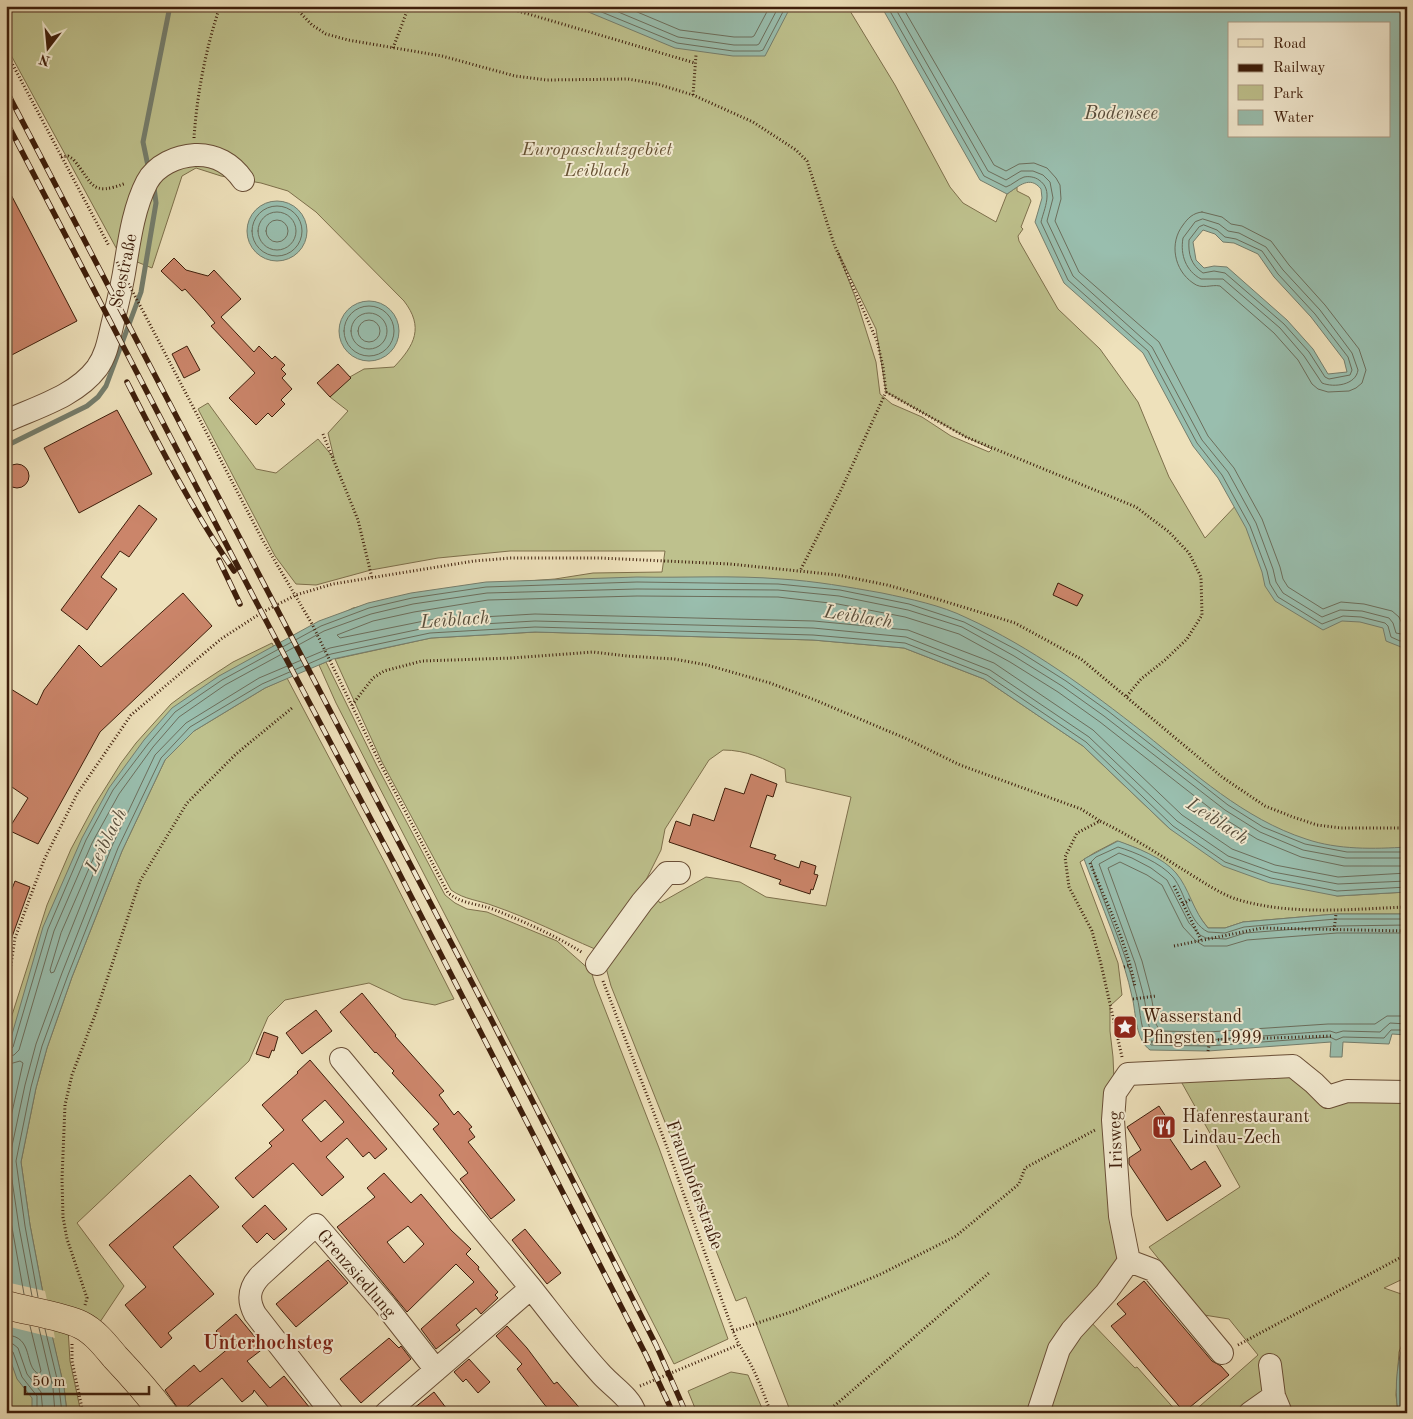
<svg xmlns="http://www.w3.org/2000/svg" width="1413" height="1419" font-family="'Old Standard TT',serif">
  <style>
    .green { fill: #bec18d; stroke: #7e704c; fill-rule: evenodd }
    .water { fill: #99beae; stroke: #757e6d; fill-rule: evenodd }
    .pier { fill: #eee1bb }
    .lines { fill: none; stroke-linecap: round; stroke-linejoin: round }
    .shore { stroke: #6c6e5c; stroke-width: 1 }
    .stream { stroke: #757e6d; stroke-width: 5 }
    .building { fill: #cb856a; stroke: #3e1e0b; fill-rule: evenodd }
    .minor-casing { stroke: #6a4f37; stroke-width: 24 }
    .major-casing { stroke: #3e1e0b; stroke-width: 29 }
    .path { stroke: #3e1e0b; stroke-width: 3; stroke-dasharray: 1 2.5; stroke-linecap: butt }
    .minor { stroke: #f4ecd3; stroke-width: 22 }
    .major { stroke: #eee1bb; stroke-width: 28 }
    .rail-casing { stroke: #3e1e0b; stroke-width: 5.5 }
    .rail { stroke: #f4ecd3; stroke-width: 4; stroke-dasharray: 11; stroke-linecap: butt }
    .path-bridge { stroke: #3e1e0b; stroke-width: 3; stroke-dasharray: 1 2.5; stroke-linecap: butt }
    .labels { text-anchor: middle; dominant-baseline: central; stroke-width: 4; stroke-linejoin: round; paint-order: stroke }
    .park-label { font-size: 18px; font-style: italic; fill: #644f32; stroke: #f4ecd3 }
    .street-label { font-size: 18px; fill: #3e1e0b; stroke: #f4ecd3 }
    .poi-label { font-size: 18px; fill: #3e1e0b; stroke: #f4ecd3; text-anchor: start }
    .water-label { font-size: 19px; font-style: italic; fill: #594e3c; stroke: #f4ecd3 }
    .quarter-label { font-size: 20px; font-weight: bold; fill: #7a1f14; stroke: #f4ecd3 }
  </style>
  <rect width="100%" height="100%" fill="#eee1bb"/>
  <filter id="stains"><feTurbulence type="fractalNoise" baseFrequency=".004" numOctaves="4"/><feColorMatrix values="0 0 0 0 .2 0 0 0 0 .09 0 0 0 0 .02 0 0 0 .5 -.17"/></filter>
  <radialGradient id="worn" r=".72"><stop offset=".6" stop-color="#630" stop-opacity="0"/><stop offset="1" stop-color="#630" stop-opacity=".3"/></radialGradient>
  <path class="green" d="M 6,6 L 847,6 L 895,85 L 950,187 L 963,203 L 996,222 L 1007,194 L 1017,187 L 1017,191 L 1029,197 L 1031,201 L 1021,227 L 1023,229 L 1018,236 L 1019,241 L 1058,309 L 1100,349 L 1138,402 L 1169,477 L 1205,538 L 1299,439 L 1407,423 L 1407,868 L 1302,864 L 1045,687 L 821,616 L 344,642 L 183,730 L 123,812 L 10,1148 L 53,1413 L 6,1413 L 6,1034 L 47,905 L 71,849 L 94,806 L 121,763 L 136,743 L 171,704 L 190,690 L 233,662 L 272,643 L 275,649 L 353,608 L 473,585 L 555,579 L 593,573 L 662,572 L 665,551 L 510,551 L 438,558 L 371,570 L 316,585 L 296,584 L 275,556 L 198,409 L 208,403 L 256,469 L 276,473 L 318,439 L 334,458 L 328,433 L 348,411 L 330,397 L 348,378 L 364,369 L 394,367 C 415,345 424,327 404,301 L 316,212 L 288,191 L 261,183 L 221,176 L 196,168 L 182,176 L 152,268 L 120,255 L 6,46 ZM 838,252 L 876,329 L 886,392 L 966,437 L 992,449 L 989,452 L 951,436 L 922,417 L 892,404 L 880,394 L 876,362 L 857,302 Z
    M 536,632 L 813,640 L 904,648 L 984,679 L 1083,746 L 1170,829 L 1337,896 L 1407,892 L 1407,914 L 1336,914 L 1243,922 L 1225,928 L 1208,928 L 1199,916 L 1176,873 L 1158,859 L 1136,848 L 1117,841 L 1094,853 L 1080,862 L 1118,963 L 1122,995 L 1110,1006 L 1110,1031 L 1113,1057 L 1122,1260 L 1035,1413 L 791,1413 L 746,1297 L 736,1301 L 611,986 L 605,964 L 595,949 C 562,935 529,918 494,906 C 479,900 465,900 451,890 L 382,762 L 335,659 L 431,638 ZM 723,750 C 747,750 764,759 785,769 L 786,782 L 851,797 L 826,906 L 766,897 L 740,882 L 706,877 L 660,903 L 645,882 L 661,850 L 665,829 L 709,760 Z
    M 326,662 L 376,764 L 445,895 L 455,903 L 467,909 L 487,912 L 557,941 L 591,971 L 595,984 L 659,1148 L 728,1339 L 674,1364 L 460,944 L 336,703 L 319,665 Z
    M 287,678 L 386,865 L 454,999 L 435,1005 L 403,999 L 369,983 L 285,1000 L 268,1017 L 249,1061 L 77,1223 L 124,1286 L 96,1328 L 46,1309 L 30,1225 L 21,1162 L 36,1088 L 47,1048 L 72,977 L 122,851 L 165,760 L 194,731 L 265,688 Z
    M 1290,1071 L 1311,1087 L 1407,1095 L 1407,1277 L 1384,1288 L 1407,1296 L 1407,1332 L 1399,1352 L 1396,1395 L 1398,1413 L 1192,1413 L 1258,1355 L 1229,1319 L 1204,1315 L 1149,1247 L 1240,1187 L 1178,1076 Z
    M 1087,1318 L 1135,1368 L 1137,1367 L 1178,1413 L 1041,1413 L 1062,1350 Z
    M 49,1324 L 68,1329 L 70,1361 L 81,1413 L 67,1413 L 64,1387 Z
    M 731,1372 L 748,1375 L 764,1413 L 697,1413 L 688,1391 Z"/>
  <path class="water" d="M 574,6 L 791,6 L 765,56 L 733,56 L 675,48 Z
    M 881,6 L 1407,6 L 1407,644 L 1401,647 L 1386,641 L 1383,628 L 1360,622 L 1342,621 L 1323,630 L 1275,601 L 1265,586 L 1262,572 L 1246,528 L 1218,478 L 1193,446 L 1143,353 L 1064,283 L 1035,222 L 1042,198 L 1041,189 C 1030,175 1019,186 1007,194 L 980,180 ZM 1229,24 L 1389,24 L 1389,136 L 1229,136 ZM 1203,230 L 1215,234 L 1223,242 L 1234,243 L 1258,254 L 1274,277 L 1311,317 L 1344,360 L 1347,372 L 1328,374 L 1313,349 L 1287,320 L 1227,267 L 1214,266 L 1204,268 L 1196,260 L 1193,242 Z
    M247 231a30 30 0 1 1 60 0a30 30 0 1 1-60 0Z
    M339 331a30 30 0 1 1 60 0a30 30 0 1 1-60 0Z
    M 637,577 C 685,578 733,575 781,579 C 815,581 848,587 882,593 C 910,599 941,605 967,618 C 1031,647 1089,690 1144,733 C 1194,773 1244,819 1306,839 C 1338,850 1374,849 1407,847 L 1407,892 L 1337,896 L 1270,883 L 1223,866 L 1170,829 L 1083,746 L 984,679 L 904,648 L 813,640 L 535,632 L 431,638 L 333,659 L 265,688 L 194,731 L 165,760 L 122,851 L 72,977 L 47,1048 L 36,1088 L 21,1162 L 30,1225 L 46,1309 L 64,1387 L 67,1413 L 32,1413 L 32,1398 L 17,1379 L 6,1348 L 6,1055 L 43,927 L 82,838 L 109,788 L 144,740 L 172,708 L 219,676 L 319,621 L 368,603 L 411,593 L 486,582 Z
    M 1118,841 C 1135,847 1164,858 1176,873 C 1189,888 1193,911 1208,928 L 1225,928 L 1243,922 L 1336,914 L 1407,914 L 1407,1035 L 1392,1034 L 1389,1044 L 1343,1042 L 1342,1057 L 1330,1057 L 1331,1042 L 1208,1051 L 1150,1050 C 1136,1040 1136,1016 1133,1001 C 1123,952 1101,905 1084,859 Z
    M 1407,1332 L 1407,1413 L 1398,1413 C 1394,1385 1397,1358 1407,1332 Z"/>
  <path class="pier" d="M 6,1282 L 45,1291 L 55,1338 L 6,1326 Z"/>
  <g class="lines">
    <path class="shore" d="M 587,6 L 677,43 L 733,51 L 760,51 L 763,50 L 786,6
      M 604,6 L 678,37 L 734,45 L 757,45 L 759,44 L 779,6
      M 623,6 L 680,30 L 734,37 L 752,37 L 754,36 L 770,6
      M 887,6 L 984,176 L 1006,187 C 1012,185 1018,179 1024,177 C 1029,176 1035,177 1039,180 C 1054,190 1044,209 1041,222 L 1068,280 L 1148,351 L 1197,443 L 1222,475 L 1250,526 L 1267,571 L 1270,584 L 1278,597 L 1322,624 L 1343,616 L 1361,617 L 1385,623 L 1388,626 L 1391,637 L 1400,641 L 1407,640
      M 894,6 L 988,171 L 1006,180 L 1021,171 L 1033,171 L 1043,175 L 1050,182 L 1053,198 L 1047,221 L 1073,276 L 1152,347 L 1202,440 L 1228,472 L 1256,523 L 1273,569 L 1276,582 L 1283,593 L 1322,617 L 1340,610 L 1362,611 L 1389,618 L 1393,623 L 1396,633 L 1401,634 L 1407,634
      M 902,6 L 994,165 L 1006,171 L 1019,164 L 1034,163 L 1047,168 L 1056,178 L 1060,185 L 1061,199 L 1055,221 L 1079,272 L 1159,342 L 1208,436 L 1234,468 L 1262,519 L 1280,567 L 1283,579 L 1288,587 L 1323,609 L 1341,602 L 1364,604 L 1392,611 L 1399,617 L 1403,626 L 1407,626
      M252 231a25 25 0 1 1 50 0a25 25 0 1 1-50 0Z
      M 1202,212 L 1222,217 L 1231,224 L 1242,226 L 1271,241 L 1289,265 L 1325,305 L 1359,349 L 1366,370 L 1362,383 L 1356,388 L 1349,391 L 1328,392 L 1318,389 L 1312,384 L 1298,360 L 1274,333 L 1220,286 C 1211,284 1202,290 1193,283 C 1174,270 1169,243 1183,225 C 1188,218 1193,213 1202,212 Z
      M258 231a19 19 0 1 1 38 0a19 19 0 1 1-38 0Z
      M 1203,219 L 1219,224 L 1228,231 L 1239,233 L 1266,247 L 1283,270 L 1320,310 L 1352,353 L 1358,370 C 1356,385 1334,388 1322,383 L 1304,356 L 1280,328 L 1223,279 L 1201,279 C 1186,271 1180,255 1183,238 L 1195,222 Z
      M266 231a11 11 0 1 1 22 0a11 11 0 1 1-22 0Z
      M 1204,225 L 1217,230 L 1225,237 L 1236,239 L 1262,251 L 1278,274 L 1315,314 L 1348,357 L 1352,370 L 1350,375 L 1329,379 L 1325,377 L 1309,352 L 1284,324 L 1225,273 L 1214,271 L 1203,273 C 1191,265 1188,254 1189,240 L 1199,227 Z
      M344 331a25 25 0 1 1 50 0a25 25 0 1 1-50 0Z
      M351 331a18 18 0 1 1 36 0a18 18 0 1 1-36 0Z
      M358 331a11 11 0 1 1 22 0a11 11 0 1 1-22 0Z
      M 100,844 L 103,844 L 104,847 L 54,972 L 51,973 L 50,970 L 61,933 Z
      M 1407,866 L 1344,866 L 1301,857 L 1257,839 L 1220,816 L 1100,722 L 1058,692 L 1010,662 L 959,634 L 905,617 L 838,604 L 778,597 L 637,596 L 488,600 L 414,612 L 373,621 L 337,635 L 340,638 L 429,620 L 535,614 L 814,621 L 908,630 L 994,663 L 1093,730 L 1182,815 L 1232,849 L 1275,865 L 1338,877 L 1407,873
      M 1407,919 L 1336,919 L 1244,927 L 1225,933 L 1208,932 C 1188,922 1186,893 1173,877 C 1161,863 1135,852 1118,847 L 1096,857 L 1091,862 C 1104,907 1126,950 1137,997 C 1141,1011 1140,1034 1151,1045 L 1208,1046 L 1330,1037 L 1336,1040 L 1343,1037 L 1384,1038 L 1391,1030 L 1407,1030
      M 1407,925 L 1337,926 L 1245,933 L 1226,939 L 1206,938 L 1200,935 L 1189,923 L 1167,880 L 1151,868 L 1132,858 L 1119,853 L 1099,864 L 1135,963 L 1144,997 L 1149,1026 L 1155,1038 L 1208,1040 L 1330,1031 L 1336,1033 L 1343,1031 L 1380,1032 L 1390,1023 L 1407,1024
      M 1407,933 L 1337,933 L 1247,940 L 1227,946 L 1204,946 L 1196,941 L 1183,927 L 1162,885 L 1147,875 L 1120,862 L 1108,868 L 1142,961 L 1151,995 L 1156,1024 L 1160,1031 L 1208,1032 L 1328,1024 L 1375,1024 L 1387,1016 L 1407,1016
      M 6,1051 L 10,1050 L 13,1047 L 48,929 L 86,840 L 113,790 L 148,744 L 175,712 L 222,680 L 321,626 L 369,608 L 412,598 L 486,587 L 637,582 L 778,584 L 840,590 L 909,604 L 964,622 L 1017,650 L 1066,681 L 1108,711 L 1228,805 L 1263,827 L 1305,844 L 1347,852 L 1407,852
      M 6,1057 L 14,1055 L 19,1050 L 54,931 L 92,843 L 119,794 L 153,747 L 179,717 L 225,685 L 324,631 L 371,614 L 413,604 L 487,593 L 637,589 L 778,590 L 839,596 L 908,610 L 962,627 L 1014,656 L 1062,686 L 1104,716 L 1225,810 L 1260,832 L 1303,850 L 1346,858 L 1407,858
      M 6,1065 L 20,1061 L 23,1063 L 6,1139
      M 6,1194 L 24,1294
      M 32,1296 L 19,1227 L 9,1160 L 25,1085 L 36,1044 L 62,973 L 112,846 L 155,755 L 186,723 L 259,678 L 330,648 L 430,627 L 535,621 L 813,628 L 906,637 L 990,670 L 1089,737 L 1177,821 L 1228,856 L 1273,872 L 1338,884 L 1407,881
      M 38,1297 L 25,1226 L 16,1161 L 31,1087 L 42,1046 L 68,975 L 118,848 L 161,758 L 190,727 L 262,684 L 331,654 L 430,633 L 535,627 L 813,635 L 905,643 L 987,675 L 1086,742 L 1173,826 L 1225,862 L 1271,878 L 1337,891 L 1407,887
      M 39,1328 L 53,1388 L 55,1413
      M 45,1329 L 59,1387 L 62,1413
      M 6,1335 C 35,1336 23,1367 39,1374 L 41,1371 L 30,1326
      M 6,1343 L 13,1344 L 18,1348 L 27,1374 L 41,1392 L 43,1413
      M 6,1349 L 13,1352 L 22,1377 L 37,1396 L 37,1413
      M 1403,1413 C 1402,1391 1399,1367 1407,1346"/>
    <path class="stream" d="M 148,166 L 143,142 L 170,6
      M 6,446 L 87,406 L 98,397 L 106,386 L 141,292 L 156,203 L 154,187"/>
  </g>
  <path class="building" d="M 6,185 L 77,321 L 6,358 Z
    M 174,258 L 186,270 L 208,276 L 214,270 L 241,299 L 221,317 L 254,352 L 259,346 L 272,359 L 275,356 L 285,365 L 281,369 L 286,374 L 282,378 L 292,389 L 281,400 L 285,404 L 272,417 L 268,413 L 256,425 L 229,398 L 255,373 L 211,326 L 215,323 L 205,311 L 185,289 L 182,291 L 161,271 Z
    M 187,346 L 200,370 L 184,378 L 172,354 Z
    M 338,364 L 351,378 L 330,397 L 317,383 Z
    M 117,410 L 152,474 L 79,513 L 44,448 Z
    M5 476a12 12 0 1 1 24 0a12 12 0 1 1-24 0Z
    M 139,505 L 157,519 L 129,557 L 120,551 L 101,577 L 117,589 L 87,630 L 61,610 Z
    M 1058,583 L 1083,595 L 1077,606 L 1053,595 Z
    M 183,593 L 212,626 L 100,732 L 38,844 L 8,830 L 28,798 L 6,783 L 6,686 L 37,705 L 44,690 L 79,645 L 101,667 Z
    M 751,774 L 777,784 L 773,797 L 767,795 L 750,847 L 776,855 L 774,859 L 799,868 L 801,861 L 816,866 L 814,874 L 818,875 L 813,890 L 811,889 L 810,894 L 779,884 L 781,880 L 669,842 L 676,821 L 690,826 L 693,814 L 714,821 L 725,788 L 744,794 Z
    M 15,881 L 30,887 L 8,948 L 6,948 L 6,904 Z
    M 362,993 L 396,1035 L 395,1036 L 444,1091 L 439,1095 L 454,1115 L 458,1111 L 472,1127 L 469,1129 L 475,1137 L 468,1142 L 515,1200 L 491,1219 L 460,1179 L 468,1173 L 433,1129 L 439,1124 L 392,1073 L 394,1071 L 376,1052 L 375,1053 L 340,1012 Z
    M 316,1010 L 332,1031 L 302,1054 L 286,1033 Z
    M 264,1032 L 278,1037 L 274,1051 L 272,1050 L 269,1058 L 256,1054 Z
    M 310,1060 L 387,1149 L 375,1159 L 369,1152 L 363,1157 L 347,1138 L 326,1157 L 344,1177 L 322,1196 L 293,1163 L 253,1198 L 235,1178 L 272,1146 L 269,1143 L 284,1130 L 262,1105 L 298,1073 L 297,1072 ZM 325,1100 L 344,1122 L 321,1142 L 302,1120 Z
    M 1159,1106 L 1175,1131 L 1168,1136 L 1191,1170 L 1205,1161 L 1221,1186 L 1167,1221 L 1129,1164 L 1129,1158 L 1141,1150 L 1127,1127 Z
    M 384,1173 L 411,1203 L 421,1194 L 451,1230 L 471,1249 L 466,1254 L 479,1267 L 478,1269 L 498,1292 L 495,1295 L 498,1298 L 481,1314 L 476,1308 L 456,1325 L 460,1330 L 436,1349 L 421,1329 L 474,1282 L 456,1264 L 407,1312 L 337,1227 L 375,1197 L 367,1188 ZM 408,1226 L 424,1244 L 404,1263 L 387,1242 Z
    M 190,1175 L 219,1207 L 173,1247 L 214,1294 L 168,1333 L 172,1338 L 161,1348 L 125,1305 L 146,1287 L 109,1245 Z
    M 265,1205 L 287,1229 L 274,1240 L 267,1233 L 257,1243 L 242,1226 Z
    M 525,1229 L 561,1273 L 547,1284 L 512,1240 Z
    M 328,1260 L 348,1283 L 296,1327 L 276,1304 Z
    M 1144,1281 L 1212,1361 L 1221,1366 L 1229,1375 L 1184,1412 L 1111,1326 L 1126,1314 L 1117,1304 Z
    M 236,1314 L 264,1348 L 247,1361 L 270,1388 L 284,1376 L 314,1413 L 273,1413 L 254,1390 L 253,1393 L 242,1402 L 222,1378 L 181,1412 L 177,1407 L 165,1390 L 194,1365 L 200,1372 L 230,1347 L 216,1331 Z
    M 507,1326 L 527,1348 L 554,1384 L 557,1382 L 584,1413 L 552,1413 L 544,1404 L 517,1369 L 522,1364 L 496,1336 Z
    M 389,1338 L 399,1348 L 401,1346 L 411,1359 L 361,1403 L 340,1379 Z
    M 469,1359 L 490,1382 L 478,1393 L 466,1379 L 463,1382 L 454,1372 Z
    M 434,1392 L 450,1413 L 408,1413 Z"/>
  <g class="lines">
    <g class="minor-casing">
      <path id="minor" d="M 6,421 C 37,407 76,396 97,368 C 107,354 109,338 113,322 C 117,306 121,290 124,273 C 129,243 133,209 147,182 C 156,165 177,156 195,155 C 215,154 232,164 243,180
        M 597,964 L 642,902 L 667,873 L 679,873
        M 341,1059 L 531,1288
        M 1129,1261 L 1153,1270 L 1222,1353
        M 1270,1365 L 1274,1396 L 1281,1413
        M 332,1413 L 255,1314 C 247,1299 249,1288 260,1276 L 316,1225 L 385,1305 L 436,1370
        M 386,1413 L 531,1288 C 554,1317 577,1348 602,1375 C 613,1387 630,1397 635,1413
        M 1038,1413 L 1059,1349 L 1072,1330 L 1106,1293 L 1129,1261 L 1120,1216 L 1113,1120 L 1115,1093 L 1128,1074 L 1293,1066 L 1314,1083 L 1328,1097 L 1347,1091 L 1407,1092
        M 1250,1413 L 1274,1396"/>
    </g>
    <g class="major-casing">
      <path id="major" d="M 6,1305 C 27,1311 63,1316 81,1325 C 95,1332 105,1345 115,1357 C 132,1375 148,1393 163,1413"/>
    </g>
    <path class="path" d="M 294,6 L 312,25 L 326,34 L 348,40 L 442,56 L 515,76 L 547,80 L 628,79 L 657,84 L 693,95 L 753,122 L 796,150 L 807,161 L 834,244 L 877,341 L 883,367 L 886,392 L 841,490 L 800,571
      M 501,6 L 695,63
      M 393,48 L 409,6
      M 6,52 L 109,246
      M 693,95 L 696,55
      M 194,138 C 197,93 206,48 220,6
      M 61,157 L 68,156 L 73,159 C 94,184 90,197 126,183
      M 145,315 L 262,539 L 312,624 L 380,763 L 448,893 C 464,905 477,903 495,910 C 525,922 556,936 583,953
      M 886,392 L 966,437 L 1136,507 L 1169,532 L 1189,553 L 1201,577 L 1202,615 L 1187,639 L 1165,660 L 1141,679 L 1126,697
      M 323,434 L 358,520 L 372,578
      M 352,705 L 373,678 L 384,671 L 422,661 L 512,658 L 593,652 L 627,656 L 674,659 L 707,665 L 770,683 L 815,700 L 907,739 L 960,765 L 1081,809 L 1100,821
      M 1090,863 C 1107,904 1127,943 1135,987
      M 1174,886 L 1201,940
      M 1183,904 L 1191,899
      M 1334,930 L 1336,914
      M 1174,946 L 1262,928 L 1407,931
      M 1124,967 L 1131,965
      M 603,981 L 665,1142 L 733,1331 C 738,1345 747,1356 753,1369 C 760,1383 765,1398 771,1413
      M 6,997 L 15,938 L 44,860 L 77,794 L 131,715 L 221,639 L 261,613 L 296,595 L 333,584 L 474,561 L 511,558 L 600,558 L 730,564 L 838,575 L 887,585 L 937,599 L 1015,623 L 1081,659 L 1222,777 L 1265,806 L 1293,817 L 1317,825 L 1341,828 L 1407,828
      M 1133,999 L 1156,996
      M 1148,1042 L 1331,1036
      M 1208,1051 L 1210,1040
      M 1122,1057 L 1101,964 L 1092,931 L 1069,887 L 1065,857 L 1077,833 L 1100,821 C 1129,835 1155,852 1182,869 C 1197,878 1220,894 1236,899 C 1290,916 1351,909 1407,907
      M 85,1305 L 87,1298 L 67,1239 L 63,1217 L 62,1179 L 65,1105 L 72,1075 L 95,1015 L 140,881 L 187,803 L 236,754 L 292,708
      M 733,1331 L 794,1311 L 881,1274 L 956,1236 L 1019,1184 L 1025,1168 L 1095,1130
      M 72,1344 L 72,1361 L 83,1413
      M 1238,1345 L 1407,1254
      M 640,1386 L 738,1345
      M 826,1413 L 989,1273"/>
    <use href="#minor" class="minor"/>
    <use href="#major" class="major"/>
    <g class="rail-casing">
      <path id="rail" d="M 6,90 L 491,1019 L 656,1345 L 686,1413
        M 6,121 L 262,613 L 393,861 L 646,1355 L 673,1413
        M 127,382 C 160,447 193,511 234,571
        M 219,560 L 240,604"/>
    </g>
    <use href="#rail" class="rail"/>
    <path class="path-bridge" d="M 117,262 L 145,315"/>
  </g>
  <defs>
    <g id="sight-square" transform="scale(1.25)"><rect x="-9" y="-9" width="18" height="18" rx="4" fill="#8f2418" stroke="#f4ecd3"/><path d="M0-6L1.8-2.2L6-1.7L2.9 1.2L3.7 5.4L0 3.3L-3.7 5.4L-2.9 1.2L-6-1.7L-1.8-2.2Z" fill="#fff"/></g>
    <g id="restaurant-square" transform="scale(1.25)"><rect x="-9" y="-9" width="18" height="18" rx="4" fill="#8f2418" stroke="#f4ecd3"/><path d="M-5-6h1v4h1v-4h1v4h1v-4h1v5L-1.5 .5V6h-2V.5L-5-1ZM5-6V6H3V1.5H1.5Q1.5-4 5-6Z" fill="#fff"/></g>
  </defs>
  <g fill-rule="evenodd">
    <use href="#sight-square" x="1125" y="1027"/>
    <use href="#restaurant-square" x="1164" y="1127"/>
  </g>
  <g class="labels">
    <g class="park-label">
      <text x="597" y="150">Europaschutzgebiet<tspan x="597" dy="21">Leiblach</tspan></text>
    </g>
    <g class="street-label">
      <text transform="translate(124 271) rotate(-78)">Seestraße</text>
      <text transform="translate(1116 1140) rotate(-92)">Irisweg</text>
      <text transform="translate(694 1185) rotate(70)">Fraunhoferstraße</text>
      <text transform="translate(356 1274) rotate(49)">Grenzsiedlung</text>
    </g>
    <g class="poi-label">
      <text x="1142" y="1017">Wasserstand<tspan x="1142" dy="21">Pfingsten 1999</tspan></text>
      <text x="1182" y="1117">Hafenrestaurant<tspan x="1182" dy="21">Lindau-Zech</tspan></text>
    </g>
    <g class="water-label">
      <text x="1121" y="114">Bodensee</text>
      <text transform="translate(858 618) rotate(9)">Leiblach</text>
      <text transform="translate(455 621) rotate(-4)">Leiblach</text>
      <text transform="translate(1217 822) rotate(33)">Leiblach</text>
      <text transform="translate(107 841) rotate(-63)">Leiblach</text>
    </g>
    <g class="quarter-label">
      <text x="268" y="1344">Unterhochsteg</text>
    </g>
  </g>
  <rect width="1413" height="1419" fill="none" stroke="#eee1bb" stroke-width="25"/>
  <rect x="8" y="8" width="1398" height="1404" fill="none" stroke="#3e1e0b" stroke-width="2.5"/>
  <rect x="12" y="12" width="1388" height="1394" fill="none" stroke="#3e1e0b"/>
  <rect x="1228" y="22" width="162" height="115" fill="#f4ecd3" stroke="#ab9a83"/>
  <rect x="1238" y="39" width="25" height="8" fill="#eee1bb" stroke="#ab9a83"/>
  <text x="1273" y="48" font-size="15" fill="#3e1e0b">Road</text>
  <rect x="1238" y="64" width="25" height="8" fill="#3e1e0b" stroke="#ab9a83"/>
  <text x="1273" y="72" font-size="15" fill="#3e1e0b">Railway</text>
  <rect x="1238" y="85" width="25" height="15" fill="#bec18d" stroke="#ab9a83"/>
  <text x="1273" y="98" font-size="15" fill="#3e1e0b">Park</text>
  <rect x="1238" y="110" width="25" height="15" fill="#99beae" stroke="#ab9a83"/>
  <text x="1273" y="122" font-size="15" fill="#3e1e0b">Water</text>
  <g transform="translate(48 48) rotate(196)" stroke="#f4ecd3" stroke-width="4" paint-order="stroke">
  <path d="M0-4L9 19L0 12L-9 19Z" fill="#3e1e0b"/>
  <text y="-8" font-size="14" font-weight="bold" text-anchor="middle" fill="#3e1e0b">N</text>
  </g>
  <path d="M25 1386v8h124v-8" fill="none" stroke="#3e1e0b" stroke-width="2.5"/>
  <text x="32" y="1386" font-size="15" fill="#3e1e0b" stroke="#f4ecd3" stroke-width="4" paint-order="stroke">50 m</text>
  <rect width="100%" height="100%" filter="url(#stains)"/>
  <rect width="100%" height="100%" fill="url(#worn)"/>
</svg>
